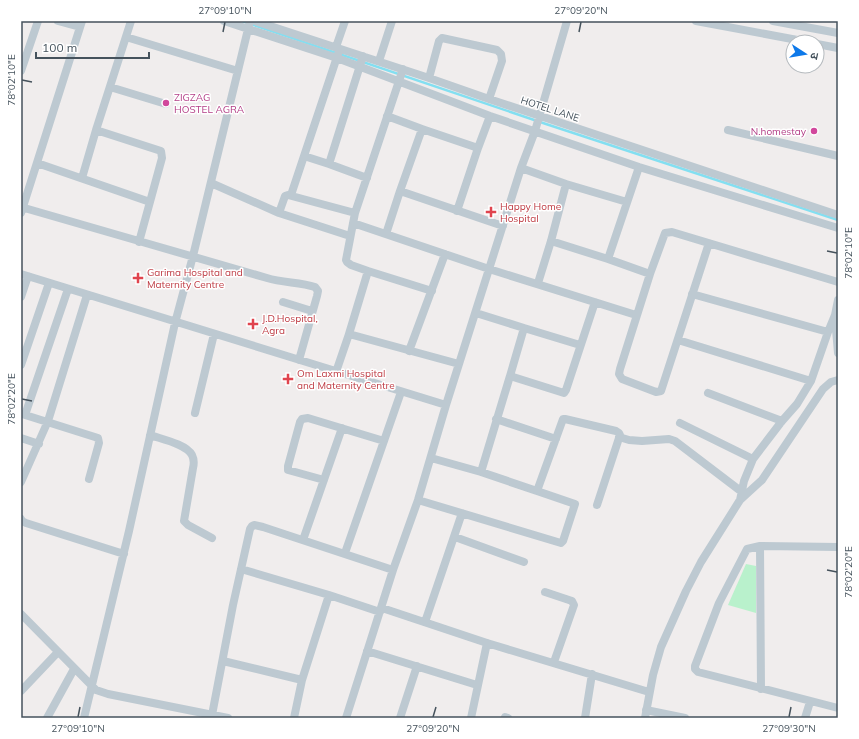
<svg xmlns="http://www.w3.org/2000/svg" width="859" height="739" font-family="Mulish,'Noto Sans Devanagari',sans-serif">
  <style>
    .green { fill: #b9f1cc }
    .lines { fill: none; stroke-linecap: round; stroke-linejoin: round }
    .stream { stroke: #83dff1; stroke-width: 2.5 }
    .minor { stroke: #bdc9d1; stroke-width: 8 }
    .ticks { fill: none; stroke: #45525c; stroke-width: 1.5 }
    .hotel-dot { fill: #d1479c; stroke: #fff; stroke-width: 1.5 }
    .health-dot { fill: #e0444e; stroke: #fff; stroke-width: 1.5 }
    .labels { text-anchor: middle; dominant-baseline: central; stroke-width: 3; stroke-linejoin: round; paint-order: stroke }
    .hotel-label { font-size: 10px; fill: #b23c85; stroke: #fff; text-anchor: start }
    .street-label { font-size: 10px; fill: #45525c; stroke: #fff }
    .health-label { font-size: 10px; fill: #be3a42; stroke: #fff; text-anchor: start }
    .neatline { fill: none; stroke: #45525c; stroke-width: 1.5 }
    .ticks-label { font-size: 10px; text-anchor: middle; fill: #45525c }
  </style>
  <rect width="100%" height="100%" fill="#f0eded"/>
  <path class="green" d="M 746,564 L 756,566 L 756,613 L 728,605 Z"/>
  <g class="lines">
    <path class="stream" d="M 242,21 L 546,124 L 838,220"/>
    <path class="minor" d="M 58,21 L 80,27
      M 224,21 L 337,58 L 490,116 L 639,167 L 838,228
      M 255,21 L 429,78 L 489,99 L 838,215
      M 696,21 L 808,42
      M 773,21 L 838,33
      M 126,37 L 238,71
      M 817,44 L 838,48
      M 336,47 L 345,21
      M 363,56 L 329,164 L 367,178
      M 379,61 L 392,21
      M 21,71 L 38,21
      M 429,78 L 439,41 L 442,38 L 497,50 L 501,54 L 502,61 L 489,99
      M 110,87 L 166,104
      M 387,116 L 422,129 L 400,191
      M 422,129 L 478,148 L 457,211
      M 96,130 L 131,21
      M 728,130 L 838,156
      M 478,148 L 490,116
      M 304,156 L 329,164
      M 37,163 L 150,202
      M 521,168 L 566,184 L 551,241 L 538,283
      M 82,178 L 96,130 L 161,151 L 162,158 L 139,242
      M 211,183 L 279,213 L 350,236
      M 566,184 L 627,202
      M 291,195 L 338,54
      M 21,207 C 103,231 185,254 267,278 C 283,283 300,282 315,287 L 318,291 L 317,296 L 299,360
      M 21,213 L 82,21
      M 279,213 L 285,196 L 288,195 L 355,213
      M 353,223 L 489,269 L 636,315
      M 386,234 L 400,191 L 503,226
      M 551,241 L 608,259 L 650,274
      M 709,243 L 661,391 L 656,392 L 622,379 L 619,374 L 620,369 L 650,274 L 665,233 L 672,232 L 838,282
      M 608,259 L 639,167
      M 368,271 L 351,265 L 347,262 L 346,260 L 355,213 L 403,69
      M 21,274 L 446,405
      M 432,291 L 368,271 L 349,334 L 459,364
      M 692,294 L 828,332
      M 21,297 L 28,276
      M 283,302 L 312,311
      M 476,313 L 524,328 L 510,376 L 564,393 L 566,390 L 595,302
      M 835,318 L 838,353
      M 524,328 L 580,345
      M 678,340 L 811,381
      M 409,351 L 445,254
      M 21,365 L 49,283
      M 336,372 L 349,334
      M 708,393 L 782,421
      M 195,413 L 214,334
      M 22,414 L 98,438 L 99,443 L 89,479
      M 25,415 L 68,289
      M 496,419 L 556,439
      M 680,423 L 753,459
      M 150,435 C 161,439 186,444 192,455 C 194,459 194,464 193,468 L 184,521 L 188,525 L 212,538
      M 619,437 L 629,440 L 642,441 L 669,439 L 675,441 L 742,492
      M 21,438 L 39,444
      M 431,458 L 481,472 L 537,491 L 563,419 L 565,419 L 616,431 L 619,433 L 620,435 L 597,505
      M 481,472 L 510,376
      M 324,480 L 288,470 L 288,466 L 300,422 L 302,419 L 308,418 L 384,441
      M 21,482 L 48,421 L 87,295
      M 418,500 L 561,543 L 563,541 L 575,504 L 537,491
      M 740,500 L 744,481 L 753,459 L 782,421 L 797,404 L 811,381 L 828,332 L 835,315 L 838,300
      M 21,519 L 22,521 L 26,523 L 124,554
      M 455,537 L 524,562
      M 303,540 L 342,428
      M 760,546 L 761,689
      M 838,547 L 760,546 L 747,549 L 719,603 L 695,666 L 695,669 L 698,672 L 838,708
      M 345,553 L 401,392
      M 241,569 L 329,595 L 380,612
      M 545,592 L 572,601 L 574,605 L 554,662
      M 382,608 L 487,643 L 649,692
      M 21,614 L 96,690 L 108,694 L 228,718
      M 425,622 L 462,513
      M 367,651 L 477,685
      M 223,661 L 302,680
      M 21,691 L 58,652
      M 646,710 L 685,718
      M 212,715 L 233,605 L 250,529 L 252,526 L 254,525 L 263,527 L 393,570
      M 505,717 L 508,718
      M 47,718 L 74,669
      M 84,718 L 129,531 L 175,323 L 193,256 L 250,21
      M 294,718 L 302,680 L 329,595
      M 346,718 L 393,570 L 418,500 L 446,405 L 521,168 L 535,131 L 567,21
      M 400,718 L 417,666
      M 471,718 L 487,643
      M 585,718 L 592,674
      M 645,718 L 653,675 L 661,647 L 686,591 L 701,562 L 740,500 L 762,480 L 823,389 L 831,382 L 838,380
      M 805,718 L 810,702"/>
  </g>
  <path class="ticks" d="M 223,32 L 225,22M 579,32 L 581,22M 22,80 L 32,82M 827,251 L 837,253M 22,399 L 32,401M 827,570 L 837,572M 78,717 L 80,707M 433,717 L 436,707M 789,717 L 791,707"/>
  <g class="hotel-dot">
    <circle cx="166" cy="103" r="4"/>
    <circle cx="814" cy="131" r="4"/>
  </g>
  <g class="health-dot">
    <path d="M489 206h4v4h4v4h-4v4h-4v-4h-4v-4h4z"/>
    <path d="M136 272h4v4h4v4h-4v4h-4v-4h-4v-4h4z"/>
    <path d="M251 318h4v4h4v4h-4v4h-4v-4h-4v-4h4z"/>
    <path d="M286 373h4v4h4v4h-4v4h-4v-4h-4v-4h4z"/>
  </g>
  <g class="labels">
    <g class="hotel-label">
      <text x="174" y="97">ZIGZAG<tspan x="174" dy="12">HOSTEL AGRA</tspan></text>
      <text x="806" y="131" text-anchor="end">N.homestay</text>
    </g>
    <g class="street-label">
      <text transform="translate(550 109) rotate(18)">HOTEL LANE</text>
    </g>
    <g class="health-label">
      <text x="500" y="206">Happy Home<tspan x="500" dy="12">Hospital</tspan></text>
      <text x="147" y="272">Garima Hospital and<tspan x="147" dy="12">Maternity Centre</tspan></text>
      <text x="262" y="318">J.D.Hospital,<tspan x="262" dy="12">Agra</tspan></text>
      <text x="297" y="373">Om Laxmi Hospital<tspan x="297" dy="12">and Maternity Centre</tspan></text>
    </g>
  </g>
  <rect width="859" height="739" fill="none" stroke="#ffffff" stroke-width="44"/>
  <g transform="translate(805 54) rotate(102)"><circle r="19" fill="#ffffff" stroke="#b5babe"/>
  <path d="M0-3L7 15L0 10L-7 15Z" fill="#0e79e9"/>
  <text y="-6" font-size="11" font-weight="bold" text-anchor="middle" fill="#45525c">उ</text>
  </g>
  <path d="M36 52v6h113v-6" fill="none" stroke="#45525c" stroke-width="2"/>
  <text x="42" y="52" font-size="12" fill="#45525c" stroke="#ffffff" stroke-width="3" paint-order="stroke">100 m</text>
  <rect x="22" y="22" width="815" height="695" class="neatline"/>
  <g class="ticks-label">
    <text x="225" y="14">27°09'10"N</text>
    <text x="581" y="14">27°09'20"N</text>
    <text transform="translate(11 80) rotate(-90)" y="4">78°02'10"E</text>
    <text transform="translate(848 253) rotate(-90)" y="4">78°02'10"E</text>
    <text transform="translate(11 399) rotate(-90)" y="4">78°02'20"E</text>
    <text transform="translate(848 572) rotate(-90)" y="4">78°02'20"E</text>
    <text x="78" y="732">27°09'10"N</text>
    <text x="433" y="732">27°09'20"N</text>
    <text x="789" y="732">27°09'30"N</text>
  </g>
</svg>
